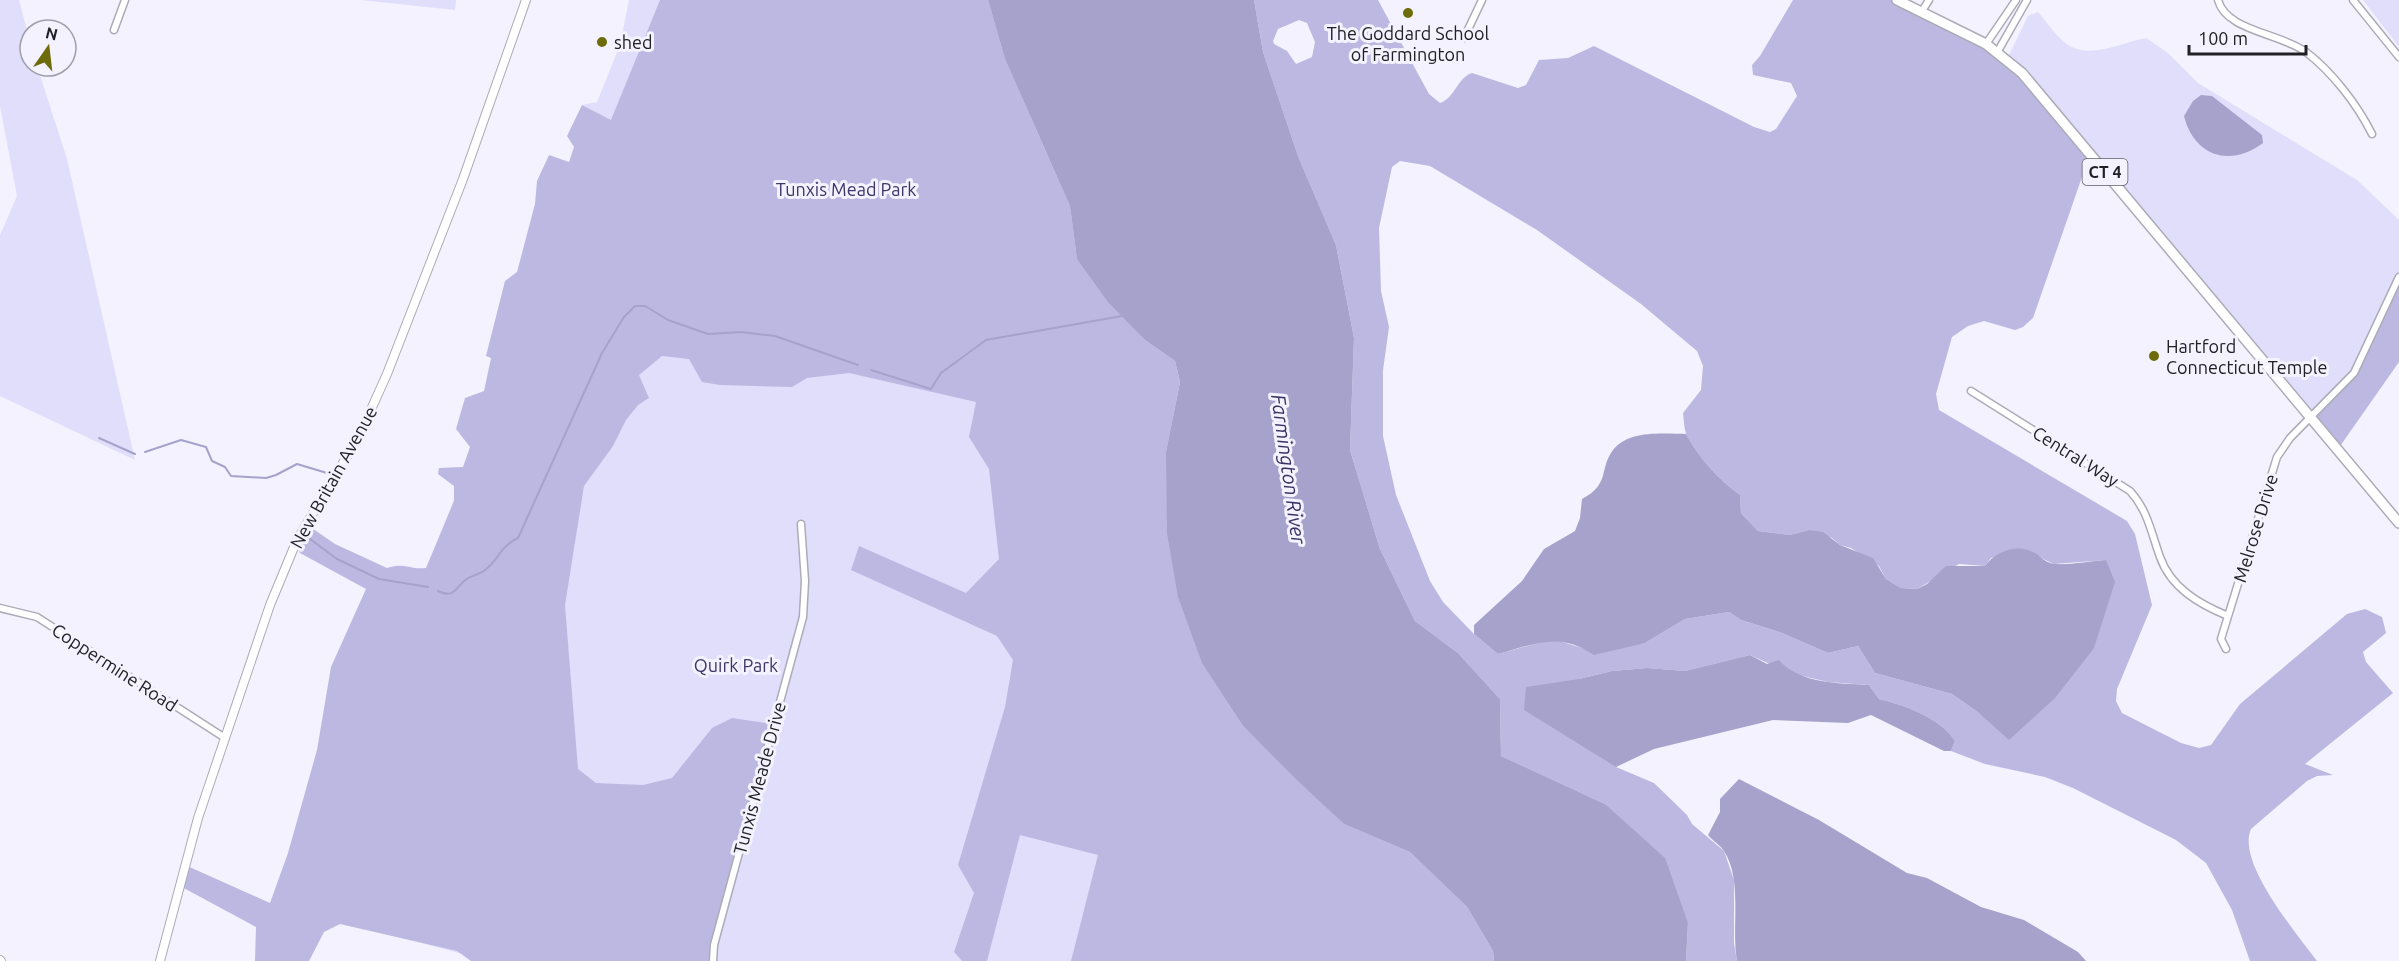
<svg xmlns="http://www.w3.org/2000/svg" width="2399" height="961" font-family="Ubuntu,sans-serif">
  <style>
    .green { fill: #e0defb }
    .forest { fill: #bcb8e2; fill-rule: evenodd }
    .water { fill: #a6a2cb }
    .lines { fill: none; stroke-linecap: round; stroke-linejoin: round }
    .stream { stroke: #a6a2cb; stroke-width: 2 }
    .minor-casing { stroke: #acabb7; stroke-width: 9 }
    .tertiary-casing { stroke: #acabb7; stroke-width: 10 }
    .primary-casing { stroke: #acabb7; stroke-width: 12 }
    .minor { stroke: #fff; stroke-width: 6 }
    .tertiary { stroke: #fff; stroke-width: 8 }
    .primary { stroke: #fff; stroke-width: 9 }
    .poi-dot { fill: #6d6b0a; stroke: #f3f2fe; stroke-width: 2 }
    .labels { text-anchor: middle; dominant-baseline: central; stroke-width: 6; stroke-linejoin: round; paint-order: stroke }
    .shield { fill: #f3f2fe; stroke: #606066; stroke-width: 1.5 }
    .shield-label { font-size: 16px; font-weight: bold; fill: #212125 }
    .poi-label { font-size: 18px; fill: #212125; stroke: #f3f2fe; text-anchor: start }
    .park-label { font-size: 18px; fill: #3e3569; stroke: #f3f2fe }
    .street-label { font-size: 18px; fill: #212125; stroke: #f3f2fe }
    .water-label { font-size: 20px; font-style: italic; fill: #393064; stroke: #f3f2fe }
  </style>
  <rect width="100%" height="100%" fill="#f3f2fe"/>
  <path class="green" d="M 0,0 L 19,0 L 30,42 L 30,66 L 37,66 L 67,159 L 135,460 L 0,396 L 0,235 L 17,196 L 0,106 Z
    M 361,0 L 456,0 L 455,10 Z
    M 629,0 L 1001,0 L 1036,142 L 1068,186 L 1078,252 L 1491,961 L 488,961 L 319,915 L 276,961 L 602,116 L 582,105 L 597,102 L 620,45 Z
    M 2363,0 L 2399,0 L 2399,47 Z
    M 2038,12 C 2046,21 2054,33 2063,41 C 2086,62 2120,43 2146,38 L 2168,53 L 2198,83 L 2357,180 L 2399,220 L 2399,277 L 2354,373 L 2310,417 L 2007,59 L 2028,16 Z"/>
  <path class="forest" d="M 660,0 L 988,0 L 1005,59 L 1070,206 L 1077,259 L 1145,340 L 1175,361 L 1180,382 L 1166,452 L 1244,727 L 1344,824 L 1410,852 L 1467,907 L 1493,951 L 1494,961 L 1071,961 L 1098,855 L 1020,835 L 987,961 L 962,961 L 954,952 L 974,893 L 958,865 L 1005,707 L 1013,660 L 997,636 L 851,570 L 859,546 L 966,593 L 999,559 L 989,469 L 969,437 L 976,402 L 849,373 L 807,378 L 792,387 L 720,385 L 702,382 L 689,359 L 662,356 L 639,375 L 649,398 L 638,405 L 626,420 L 613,446 L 584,486 L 565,605 L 578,769 L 596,783 L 643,785 L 672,778 L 712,728 L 732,718 L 773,724 L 713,961 L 471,961 L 457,951 L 340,924 L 324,932 L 309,961 L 255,961 L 256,927 L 180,886 L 185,865 L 270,903 L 288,853 L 317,750 L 331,667 L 366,589 L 300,553 L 295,542 L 306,524 L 335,544 L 387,568 C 406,562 409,570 426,568 L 454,501 L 454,486 L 438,474 L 439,468 L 463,467 L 470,447 L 456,429 L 465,398 L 484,391 L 491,358 L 486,356 L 505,281 L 517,272 L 535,204 L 537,181 L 549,155 L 569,162 L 574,147 L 567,136 L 582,105 L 611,120 Z
    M 1254,0 L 1378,0 L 1429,94 L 1440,103 C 1455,98 1457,78 1472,73 L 1518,88 L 1526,85 L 1539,60 L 1568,58 L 1594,46 L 1754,127 L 1770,132 L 1776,129 L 1797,96 L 1791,83 L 1753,75 L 1752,65 L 1760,56 L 1793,0 L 1897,0 L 1998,51 L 2090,154 L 2033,318 L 2023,327 L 2015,330 L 1984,321 L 1968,326 L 1952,337 L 1936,394 L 1939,410 L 2127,521 L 2135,534 L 2152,605 L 2117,689 L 2116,701 L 2122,713 L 2181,743 L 2199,748 L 2211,745 L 2240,704 L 2347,614 L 2365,609 L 2382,617 L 2386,633 L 2363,652 L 2366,662 L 2393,693 L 2305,764 L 2333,775 L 2317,776 L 2307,781 L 2251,829 C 2236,862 2297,934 2317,961 L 2250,961 L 2232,910 L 2206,863 L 2176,840 L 2073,788 L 2045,777 L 1985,764 L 1951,751 L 1955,741 C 1941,718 1904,705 1879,699 L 1869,685 L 1828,682 L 1790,673 L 1750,655 L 1685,671 L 1647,668 L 1612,671 L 1579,679 L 1616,767 L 1654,783 L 1687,815 L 1692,824 L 1724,851 L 1734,880 L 1734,943 L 1737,961 L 1686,961 L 1688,923 L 1605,804 L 1501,756 L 1500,699 L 1458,653 L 1415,621 L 1380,549 L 1350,450 L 1354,338 L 1336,245 L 1298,156 L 1263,52 ZM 1299,20 L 1307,23 L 1315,42 L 1312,57 L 1296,64 L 1287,51 L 1274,44 L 1273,41 L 1278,29 ZM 1400,161 L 1430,166 L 1537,230 L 1641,304 L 1697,351 L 1703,366 L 1701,390 L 1683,413 C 1684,421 1684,429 1687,436 C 1694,455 1724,483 1740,495 L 1741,513 L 1758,531 L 1790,535 L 1809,530 L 1832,538 L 1840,545 L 1851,548 L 1879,566 L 1886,579 L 1901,588 L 1917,589 L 1959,564 L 1985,566 L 1991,558 L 2024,550 L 2054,564 L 2106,560 L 1979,713 L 1952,694 L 1875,673 L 1858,646 L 1828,653 L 1782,633 L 1741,620 L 1729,612 L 1685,619 L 1645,643 L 1585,649 L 1553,639 L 1498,654 L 1474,634 L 1443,602 L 1430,581 L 1396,495 L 1383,436 L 1383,370 L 1389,327 L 1381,291 L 1379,228 L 1392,167 Z
    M 2399,277 L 2399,362 L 2338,449 L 2310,417 L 2346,383 Z"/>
  <path class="water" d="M 988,0 L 1254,0 L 1263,52 L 1298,156 L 1336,245 L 1354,338 L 1350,450 L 1380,549 L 1415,621 L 1458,653 L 1500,699 L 1501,756 L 1605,804 L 1665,858 L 1688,923 L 1686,961 L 1494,961 L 1493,951 L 1467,907 L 1410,852 L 1344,824 L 1298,781 L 1244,727 L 1202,663 L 1178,597 L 1167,533 L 1166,452 L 1180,382 L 1175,361 L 1145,340 L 1108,302 L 1077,259 L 1070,206 L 1005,59 Z
    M 2201,95 L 2212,96 L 2262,135 L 2263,143 C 2230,168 2194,156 2184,116 L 2193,101 Z
    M 1686,434 C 1697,457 1720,480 1740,495 L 1741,513 L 1758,531 L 1790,535 L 1809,530 L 1823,532 L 1840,545 L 1873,558 L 1886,579 L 1901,588 L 1917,589 L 1927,584 L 1946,566 L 1985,566 C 1996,551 2018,543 2035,553 C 2042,558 2046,563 2055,564 C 2071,565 2090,561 2106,560 L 2115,582 L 2094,648 L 2055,698 L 2009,740 L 1979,713 L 1952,694 L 1875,673 L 1858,646 L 1828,653 L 1782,633 L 1741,620 L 1729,612 L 1685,619 L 1645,643 L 1594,655 C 1559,631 1536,644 1498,654 L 1474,634 L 1474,625 L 1522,581 L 1544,549 L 1575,531 L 1580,518 L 1582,499 C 1609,485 1600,470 1611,453 C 1626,429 1663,434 1686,434 Z
    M 1750,655 L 1767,664 L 1779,660 C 1800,684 1838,683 1869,685 L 1879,699 C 1904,705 1941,718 1955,741 L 1951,751 L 1944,751 L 1871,715 L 1848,723 L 1773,720 L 1654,749 L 1616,767 L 1524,710 L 1526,687 L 1579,679 L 1612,671 L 1647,668 L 1685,671 Z
    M 1739,779 L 1819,820 L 1907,873 L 1927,878 L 1981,907 L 2024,920 L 2078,952 L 2086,961 L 1737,961 C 1731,927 1743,880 1724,851 C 1721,846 1712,840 1708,835 L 1720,812 L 1720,799 Z"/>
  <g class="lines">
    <path class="stream" d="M 871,370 L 931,389 L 941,373 L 986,340 L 1122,316
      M 99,438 L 135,454
      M 145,452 L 181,440 L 206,447 L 212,461 L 225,467 L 231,476 L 266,478 L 276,475 L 297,464 L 327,473
      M 306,536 L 337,559 L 379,579 L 428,587
      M 438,591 C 453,598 454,591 464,581 C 469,576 479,575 485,570 C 498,561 500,546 518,538 L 602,353 L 624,317 L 635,306 L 645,306 L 668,320 L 708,334 L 741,332 L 775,336 L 858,365"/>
    <g class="minor-casing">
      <path id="minor" d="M 2218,0 C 2226,31 2280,33 2306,52 C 2332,72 2357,104 2372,134
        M 2353,0 L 2399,57
        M 1922,11 L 1929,0
        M 114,30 L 125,0
        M 1464,38 L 1482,0
        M 1986,44 L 2016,0
        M 1998,51 L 2027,0
        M 1971,391 L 2130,491 C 2148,511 2151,532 2160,557 C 2171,588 2199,604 2228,616
        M 0,608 L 37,617 L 225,738
        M 2226,649 L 2221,639 L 2277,457 L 2290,438 L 2354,373 L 2399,277
        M 713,961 L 714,945 L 803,617 L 805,581 L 801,524"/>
    </g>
    <g class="tertiary-casing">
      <path id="tertiary" d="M 0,960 L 1,961
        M 160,961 L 198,818 L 270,605 L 297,540 L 359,436 L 387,374 L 463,179 L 526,0"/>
    </g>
    <g class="primary-casing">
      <path id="primary" d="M 1897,0 L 1986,44 L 2022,73 L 2399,523"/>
    </g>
    <use href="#minor" class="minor"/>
    <use href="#tertiary" class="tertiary"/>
    <use href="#primary" class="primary"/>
  </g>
  <g class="poi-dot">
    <circle cx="1408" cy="13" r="6"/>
    <circle cx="602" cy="42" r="6"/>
    <circle cx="2154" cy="356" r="6"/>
  </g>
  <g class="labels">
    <rect class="shield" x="2082.5" y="159" width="45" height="26" rx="4.5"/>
    <g class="shield-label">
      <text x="2105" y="172">CT 4</text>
    </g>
    <g class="poi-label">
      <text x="1408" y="33" text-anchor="middle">The Goddard School<tspan x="1408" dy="21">of Farmington</tspan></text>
      <text x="614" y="42">shed</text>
      <text x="2166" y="346">Hartford<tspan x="2166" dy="21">Connecticut Temple</tspan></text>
    </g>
    <g class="park-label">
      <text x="846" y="189">Tunxis Mead Park</text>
      <text x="736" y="665">Quirk Park</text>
    </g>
    <g class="street-label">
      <text transform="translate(2076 456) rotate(32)">Central Way</text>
      <text transform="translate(333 477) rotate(-61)">New Britain Avenue</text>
      <text transform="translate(2255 528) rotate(-73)">Melrose Drive</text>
      <text transform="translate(115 667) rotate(33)">Coppermine Road</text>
      <text transform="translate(759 778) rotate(-75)">Tunxis Meade Drive</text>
    </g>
    <g class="water-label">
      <text transform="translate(1289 469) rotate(82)">Farmington River</text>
    </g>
  </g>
  <g transform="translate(48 48) rotate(14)"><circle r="28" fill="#f3f2fe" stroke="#9f9ea7" stroke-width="1.5"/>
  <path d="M0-4.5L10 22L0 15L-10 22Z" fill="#6d6b0a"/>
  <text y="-9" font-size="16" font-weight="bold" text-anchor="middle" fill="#212125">N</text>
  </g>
  <path d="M2189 45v9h117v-9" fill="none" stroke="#212125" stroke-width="3"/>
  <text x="2198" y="45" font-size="18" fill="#212125" stroke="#f3f2fe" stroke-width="4.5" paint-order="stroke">100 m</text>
</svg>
